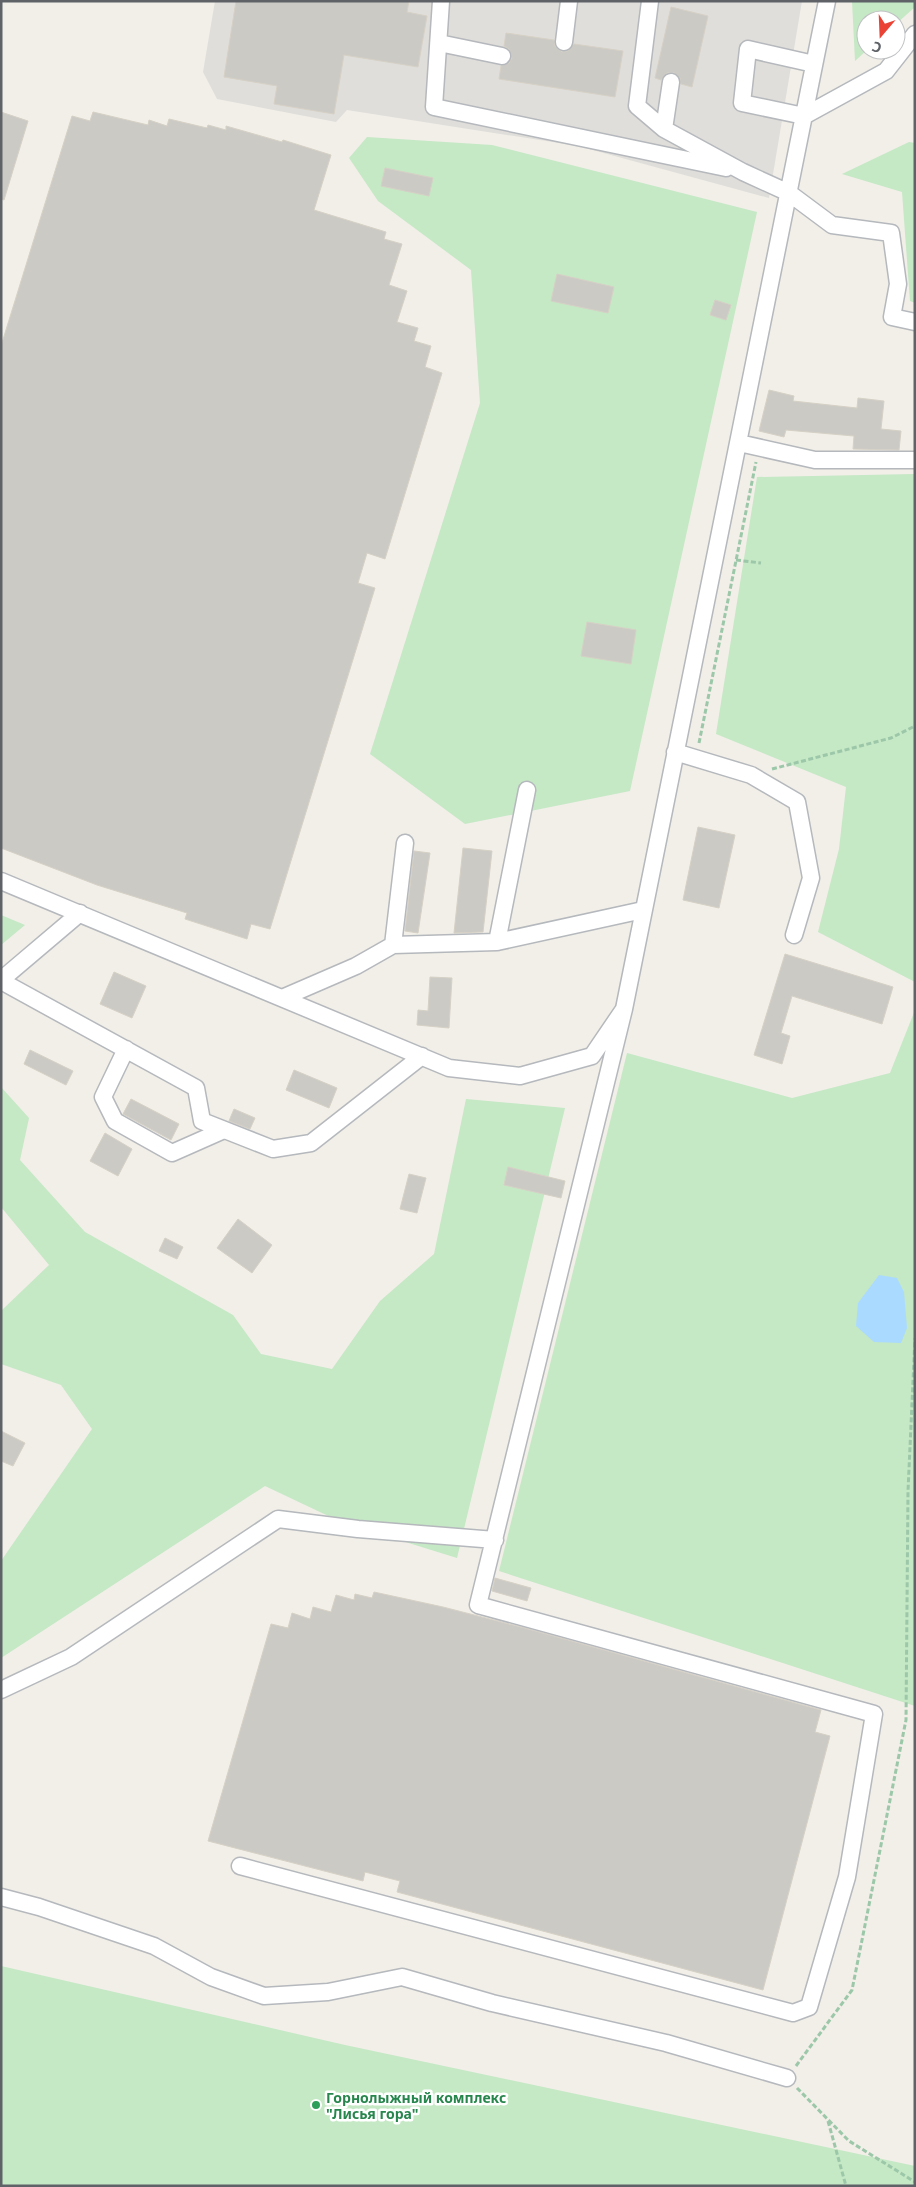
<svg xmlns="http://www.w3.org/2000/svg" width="916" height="2187" font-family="'Noto Sans',sans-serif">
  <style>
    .industrial { fill: #e0deda }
    .green { fill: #c5e8c5 }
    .water { fill: #aadaff }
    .building { fill: #cccac5; stroke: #d6d1c6 }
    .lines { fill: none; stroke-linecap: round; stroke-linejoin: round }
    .minor-casing { stroke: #b5b8bc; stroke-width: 19 }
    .path { stroke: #9cc7a9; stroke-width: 3; stroke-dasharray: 5 2.5; stroke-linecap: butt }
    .minor { stroke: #fff; stroke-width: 16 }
    .leisure-dot { fill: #2e9e5b; stroke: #fff; stroke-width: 2 }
    .labels { text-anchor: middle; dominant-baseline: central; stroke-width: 5; stroke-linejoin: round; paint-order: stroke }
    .leisure-label { font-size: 14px; font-weight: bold; fill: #27864d; stroke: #fff; text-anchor: start }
  </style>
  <rect width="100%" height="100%" fill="#f1efe8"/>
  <path class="industrial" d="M 215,1 L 802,1 L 769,198 L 578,146 L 347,110 L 336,122 L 217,99 L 203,72 Z"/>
  <path class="green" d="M 852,1 L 915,1 L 915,7 L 896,24 L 896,20 L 866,20 L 867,50 L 855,61 Z
    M 367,137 L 492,145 L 757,212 L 630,791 L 465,824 L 370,754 L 480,403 L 471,270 L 378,201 L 349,158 Z
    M 909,142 L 915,143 L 915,303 L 910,301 L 902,192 L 842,174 Z
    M 915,474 L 915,982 L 818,932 L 839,849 L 846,787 L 716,734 L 757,477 Z
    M 1,915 L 25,925 L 1,945 Z
    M 915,1010 L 915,1706 L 499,1571 L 627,1053 L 792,1098 L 890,1073 Z
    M 1,1087 L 29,1118 L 20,1160 L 85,1232 L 233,1315 L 261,1354 L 332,1369 L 380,1301 L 434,1254 L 466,1099 L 565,1108 L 457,1558 L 341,1522 L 265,1486 L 1,1658 L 1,1561 L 92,1429 L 61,1385 L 1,1364 L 1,1311 L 49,1265 L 1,1207 Z
    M 1,1966 L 345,2045 L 915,2166 L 915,2186 L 1,2186 Z"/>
  <path class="water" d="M 879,1275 L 897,1278 L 904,1292 L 907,1328 L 901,1343 L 874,1342 L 856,1326 L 858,1303 Z"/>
  <path class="building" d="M 236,1 L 409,1 L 407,12 L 427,16 L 418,67 L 344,55 L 334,114 L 274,104 L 277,86 L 224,77 Z
    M 671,7 L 708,16 L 692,87 L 681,84 L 680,78 L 673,72 L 667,73 L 661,80 L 655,78 Z
    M 506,33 L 554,40 L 555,46 L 562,52 L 568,51 L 574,44 L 623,51 L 615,97 L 499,79 L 501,66 L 509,63 L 512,58 L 509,49 L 504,46 Z
    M 1,112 L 28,121 L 4,200 L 1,199 Z
    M 93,112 L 148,125 L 149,120 L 167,126 L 169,119 L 207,128 L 208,125 L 226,130 L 226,126 L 282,142 L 283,140 L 331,155 L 314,210 L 386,232 L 384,239 L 402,244 L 389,285 L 407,291 L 397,322 L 418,328 L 414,341 L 431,346 L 425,367 L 442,373 L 385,559 L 367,553 L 358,583 L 375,588 L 270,929 L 251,924 L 247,939 L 185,919 L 187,913 L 97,885 L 1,848 L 1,346 L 72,116 L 90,121 Z
    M 385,168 L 433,178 L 429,196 L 381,186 Z
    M 557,274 L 614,287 L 608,313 L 551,301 Z
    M 715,300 L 731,305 L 726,320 L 710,315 Z
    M 769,390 L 794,396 L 793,401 L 857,408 L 858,398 L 884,401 L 881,429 L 901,431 L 899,450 L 853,449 L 854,436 L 786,430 L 784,437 L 759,431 Z
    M 587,622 L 636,630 L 631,664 L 581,656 Z
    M 698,827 L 735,835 L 719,908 L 683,900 Z
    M 463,848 L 492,851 L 483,932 L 454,933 Z
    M 414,851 L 430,853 L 418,933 L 405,931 Z
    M 785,954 L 893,987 L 882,1024 L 792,996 L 781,1033 L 790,1036 L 782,1064 L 754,1055 Z
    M 114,972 L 146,986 L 132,1018 L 100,1004 Z
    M 430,977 L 452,978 L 449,1028 L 417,1025 L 418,1010 L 428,1011 Z
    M 30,1050 L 73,1071 L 66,1085 L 24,1064 Z
    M 294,1070 L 337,1088 L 329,1108 L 286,1090 Z
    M 131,1099 L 179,1124 L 171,1140 L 123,1114 Z
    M 234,1109 L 255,1118 L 250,1129 L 229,1121 Z
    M 105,1133 L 132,1149 L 118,1176 L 90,1161 Z
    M 508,1167 L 565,1181 L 561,1198 L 504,1185 Z
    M 409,1174 L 426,1178 L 417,1213 L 400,1209 Z
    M 238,1219 L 272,1245 L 252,1273 L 217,1248 Z
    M 165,1238 L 183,1247 L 177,1259 L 159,1251 Z
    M 1,1431 L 25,1443 L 13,1466 L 1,1461 Z
    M 495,1578 L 531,1588 L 527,1601 L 492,1591 Z
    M 374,1592 L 443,1607 L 521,1627 L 821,1710 L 815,1732 L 830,1736 L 763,1990 L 397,1892 L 400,1881 L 365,1872 L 363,1881 L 208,1841 L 271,1624 L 288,1628 L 292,1613 L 310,1619 L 313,1607 L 331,1612 L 336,1595 L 354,1600 L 355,1594 L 372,1598 Z"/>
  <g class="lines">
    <g class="minor-casing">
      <path id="minor" d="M 441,1 L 434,107 L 726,168
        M 650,1 L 637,106 L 664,129 L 743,172 L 789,193 L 832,225 L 891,233 L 898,284 L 892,317 L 915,322
        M 564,42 L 569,1
        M 439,43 L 502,56
        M 814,64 L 748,49 L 742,103 L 804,116 L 886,71 L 915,34
        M 664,129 L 671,82
        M 739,443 L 815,460 L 915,460
        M 675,752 L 751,775 L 797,802 L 811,878 L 794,935
        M 1,881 L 449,1068 L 520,1076 L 592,1056 L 624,1009 L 827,1
        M 497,942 L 527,790
        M 393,945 L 497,942 L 643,910
        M 1,980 L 80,913
        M 1,981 L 196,1088 L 202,1121 L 273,1149 L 311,1143 L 422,1056
        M 282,998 L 356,966 L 393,945 L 405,843
        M 126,1049 L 103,1097 L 115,1121 L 172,1153 L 224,1130
        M 1,1690 L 71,1657 L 278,1519 L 358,1529 L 495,1540
        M 240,1866 L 793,2013 L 809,2007 L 847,1877 L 874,1714 L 478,1605 L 624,1009
        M 1,1897 L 39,1907 L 154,1946 L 211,1977 L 264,1996 L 328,1992 L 402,1977 L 492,2003 L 666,2043 L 787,2078"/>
    </g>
    <path class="path" d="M 736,560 L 761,563
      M 699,743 L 756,462
      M 772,769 L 891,738 L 915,726
      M 796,2066 L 852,1990 L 906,1720 L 908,1491 L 915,1338
      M 797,2088 L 849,2141 L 915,2182
      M 828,2121 L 846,2186"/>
    <use href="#minor" class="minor"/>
  </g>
  <circle class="leisure-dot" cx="316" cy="2105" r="5"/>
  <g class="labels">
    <g class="leisure-label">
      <text x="326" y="2097">Горнолыжный комплекс<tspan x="326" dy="16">"Лисья гора"</tspan></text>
    </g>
  </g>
  <rect width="916" height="2187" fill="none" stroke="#5f6368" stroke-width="5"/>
  <g transform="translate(881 35) rotate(199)"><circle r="24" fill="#ffffff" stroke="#bfc1c3"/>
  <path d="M0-4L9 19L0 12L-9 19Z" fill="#ea4335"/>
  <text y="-8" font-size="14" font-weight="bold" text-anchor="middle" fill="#5f6368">С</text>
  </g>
</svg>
